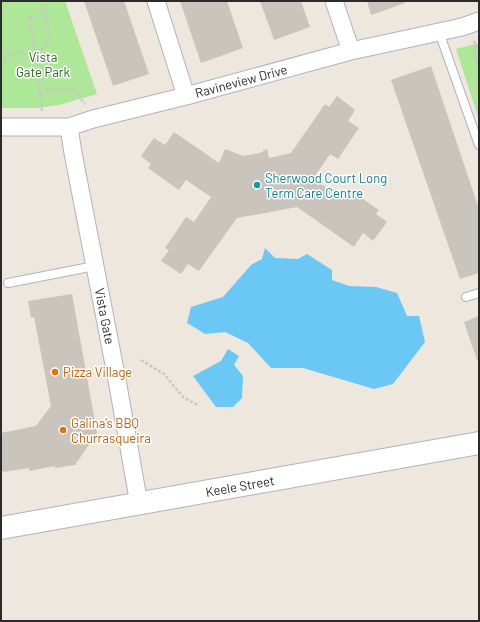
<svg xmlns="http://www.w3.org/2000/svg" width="480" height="622" font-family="Barlow,sans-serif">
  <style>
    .green { fill: #ade797 }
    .water { fill: #6bc7f4 }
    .building { fill: #c9c4bc }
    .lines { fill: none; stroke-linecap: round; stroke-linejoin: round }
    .lane-casing { stroke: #b1b2bf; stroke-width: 10 }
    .street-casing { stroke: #b1b2bf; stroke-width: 19 }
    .secondary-casing { stroke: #b1b2bf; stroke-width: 24 }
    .path { stroke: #c8c8c8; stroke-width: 2.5; stroke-dasharray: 3 2; stroke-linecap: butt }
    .lane { stroke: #fff; stroke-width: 8 }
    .street { stroke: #fff; stroke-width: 17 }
    .secondary { stroke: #fff; stroke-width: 22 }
    .culture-dot { fill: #0f9aa8; stroke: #fff; stroke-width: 1.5 }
    .food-dot { fill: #e8710a; stroke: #fff; stroke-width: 1.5 }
    .labels { text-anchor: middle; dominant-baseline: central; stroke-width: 3; stroke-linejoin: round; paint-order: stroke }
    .park-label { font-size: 13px; fill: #236c17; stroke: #fff }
    .street-label { font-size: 13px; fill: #2b2b2b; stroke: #fff }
    .culture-label { font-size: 13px; fill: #0d838f; stroke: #fff; text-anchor: start }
    .food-label { font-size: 13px; fill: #c56008; stroke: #fff; text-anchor: start }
  </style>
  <rect width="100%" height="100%" fill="#eee7dd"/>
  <path class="green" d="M 1,1 L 65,1 L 97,94 L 59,105 L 38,108 L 1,108 Z
    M 479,43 L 479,120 L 456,49 Z"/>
  <path class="water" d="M 265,248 L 275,258 L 298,259 L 307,254 L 332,270 L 332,280 L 349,286 L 376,287 L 397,293 L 407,316 L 419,316 L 425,342 L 393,384 L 374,389 L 303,368 L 271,368 L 248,343 L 225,332 L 205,334 L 187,323 L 191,307 L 223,297 L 251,265 L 262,259 Z
    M 228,349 L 239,356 L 234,365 L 243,376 L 242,398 L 233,407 L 216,407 L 193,376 L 221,361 Z"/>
  <path class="building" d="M 84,1 L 124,1 L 149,74 L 113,86 Z
    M 180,1 L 227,1 L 243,48 L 201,63 Z
    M 260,1 L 301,1 L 310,27 L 274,40 Z
    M 367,1 L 405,1 L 405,3 L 371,15 Z
    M 431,66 L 479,209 L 479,273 L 460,279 L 391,80 Z
    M 337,96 L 355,110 L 348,121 L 359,128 L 338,159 L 330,154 L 313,179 L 342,198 L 348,189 L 379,210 L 376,214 L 387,222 L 373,241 L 363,233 L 354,247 L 297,207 L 237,218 L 199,271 L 188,264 L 181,274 L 161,261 L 169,250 L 165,248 L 186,217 L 194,222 L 211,197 L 186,180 L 179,190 L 148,168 L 151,164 L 141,156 L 154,138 L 165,145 L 174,132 L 219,163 L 225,149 L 243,156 L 260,153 L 267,149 L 269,158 L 291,153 L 325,104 L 329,107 Z
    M 72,294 L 97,433 L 75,465 L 55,468 L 55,466 L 29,471 L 29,468 L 3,472 L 3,471 L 1,471 L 1,433 L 36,426 L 51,406 L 34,317 L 31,318 L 28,301 Z
    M 479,316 L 479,360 L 477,360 L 464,322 Z"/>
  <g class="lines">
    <g class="lane-casing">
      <path id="lane" d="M 439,32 L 479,145
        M 8,283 L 95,266
        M 466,297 L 479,293"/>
    </g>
    <g class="street-casing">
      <path id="street" d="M 156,1 L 186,96
        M 334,1 L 351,51
        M 1,127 L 69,127 L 93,119 L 186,96 L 351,51 L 462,27 L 479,21
        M 69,127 L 73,153 L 117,380 L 139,504"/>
    </g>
    <g class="secondary-casing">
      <path id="secondary" d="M 1,528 L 479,443"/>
    </g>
    <path class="path" d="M 474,41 L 476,47 L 474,54 L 479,67
      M 1,63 L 9,53 L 45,49 L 49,39 L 46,14
      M 40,93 L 60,89 L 75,92 L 85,104
      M 42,111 L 35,50 L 29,17 L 46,14 L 42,1
      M 141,360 L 164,374 L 183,397 L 199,406"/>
    <use href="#lane" class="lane"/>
    <use href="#street" class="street"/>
    <use href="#secondary" class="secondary"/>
  </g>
  <circle class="culture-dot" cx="257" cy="185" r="4"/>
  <g class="food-dot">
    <circle cx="55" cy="372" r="4"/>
    <circle cx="63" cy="430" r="4"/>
  </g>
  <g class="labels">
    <g class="park-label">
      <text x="43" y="57">Vista<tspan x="43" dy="15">Gate Park</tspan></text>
    </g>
    <g class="street-label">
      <text transform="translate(241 81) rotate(-15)">Ravineview Drive</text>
      <text transform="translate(105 316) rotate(79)">Vista Gate</text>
      <text transform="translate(240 486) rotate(-10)">Keele Street</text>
    </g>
    <g class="culture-label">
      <text x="265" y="178">Sherwood Court Long<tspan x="265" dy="15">Term Care Centre</tspan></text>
    </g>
    <g class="food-label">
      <text x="63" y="372">Pizza Village</text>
      <text x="71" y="423">Galina's BBQ<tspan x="71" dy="15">Churrasqueira</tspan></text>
    </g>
  </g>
  <rect width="480" height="622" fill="none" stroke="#2b2b2b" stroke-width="4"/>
</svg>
